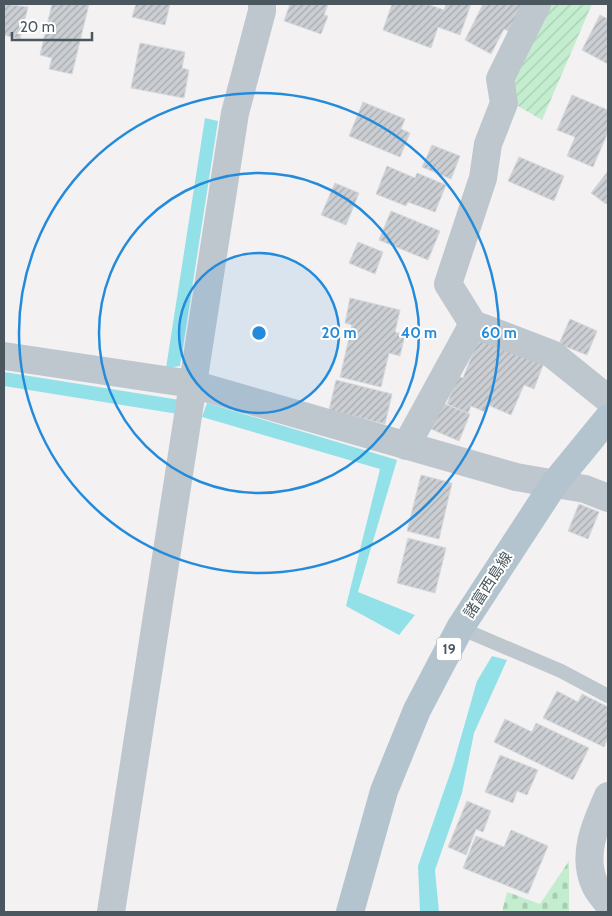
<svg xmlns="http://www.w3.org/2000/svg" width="612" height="916" font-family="Cabin,'Noto Sans JP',sans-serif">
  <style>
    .cemetery { fill: url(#cemetery-stones) }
    .garden { fill: url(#garden-furrows) }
    .water { fill: #93e1e8 }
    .building { fill: url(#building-hatch); stroke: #d6d8dc }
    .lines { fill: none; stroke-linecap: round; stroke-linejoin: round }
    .lane { stroke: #bec7cd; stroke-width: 14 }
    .street { stroke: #bec7cd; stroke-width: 28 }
    .primary { stroke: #b3c4ce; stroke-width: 28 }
    .ring { fill: none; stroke: #248bdb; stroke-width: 2.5 }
    .labels { text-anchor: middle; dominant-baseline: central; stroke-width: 4; stroke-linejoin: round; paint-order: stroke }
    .shield { fill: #fff; stroke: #80898e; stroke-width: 1 }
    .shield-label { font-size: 14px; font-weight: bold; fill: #4a575e }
    .street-label { font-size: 15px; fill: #4a575e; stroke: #fff }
    .centre { fill: #248bdb; stroke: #fff; stroke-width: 2.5 }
    .ring-label { font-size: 15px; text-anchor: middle; font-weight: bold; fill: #248bdb; stroke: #fff; stroke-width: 4; stroke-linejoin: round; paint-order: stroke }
  </style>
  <defs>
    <pattern id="cemetery-stones" width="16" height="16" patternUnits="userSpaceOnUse" patternTransform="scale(1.25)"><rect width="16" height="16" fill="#c3edce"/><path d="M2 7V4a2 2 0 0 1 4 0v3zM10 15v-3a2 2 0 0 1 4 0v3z" fill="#a9cdb3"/></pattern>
    <pattern id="garden-furrows" width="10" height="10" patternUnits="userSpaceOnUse" patternTransform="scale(1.25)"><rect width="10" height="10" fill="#c3edce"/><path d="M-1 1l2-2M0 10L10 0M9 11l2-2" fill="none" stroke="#a9cdb3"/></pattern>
    <pattern id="building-hatch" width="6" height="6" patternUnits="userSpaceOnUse" patternTransform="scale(1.25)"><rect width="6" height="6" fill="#cbcfd3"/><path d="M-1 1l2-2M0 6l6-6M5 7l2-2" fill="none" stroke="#a7abae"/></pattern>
  </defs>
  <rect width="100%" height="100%" fill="#f3f1f2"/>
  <path class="cemetery" d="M 569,861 L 569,912 L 502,912 L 507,892 L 540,904 Z"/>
  <path class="garden" d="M 545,4 L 592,4 L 542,120 L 513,103 L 509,79 Z"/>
  <path class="water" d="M 205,118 L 218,121 L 180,366 L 166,368 Z
    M 4,372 L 180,400 L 178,414 L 4,386 Z
    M 207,403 L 397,460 L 358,592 L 415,615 L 399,635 L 346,606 L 380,469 L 202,417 Z
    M 492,656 L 507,660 L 474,733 L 462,793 L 435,870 L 439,912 L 420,912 L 418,866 L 453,765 L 477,681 Z"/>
  <path class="building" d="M 4,4 L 28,7 L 20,39 L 4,35 Z
    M 52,4 L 89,4 L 72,74 L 49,69 L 52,58 L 40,55 Z
    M 136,4 L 170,4 L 165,25 L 132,17 Z
    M 290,4 L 328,4 L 324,15 L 328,16 L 321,34 L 284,21 Z
    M 392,4 L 427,4 L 444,10 L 446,4 L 471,4 L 460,35 L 438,27 L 431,48 L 383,30 Z
    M 483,4 L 527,4 L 512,33 L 504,29 L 491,54 L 465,40 Z
    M 600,15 L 608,19 L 608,64 L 582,50 Z
    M 140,43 L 185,52 L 182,68 L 189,70 L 184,98 L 131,88 Z
    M 572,95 L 608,110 L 608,132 L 593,167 L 567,156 L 575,137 L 557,130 Z
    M 363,102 L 405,119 L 401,129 L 410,133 L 400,157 L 349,136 Z
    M 432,145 L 460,156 L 451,179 L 422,167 Z
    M 519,157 L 564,176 L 554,201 L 508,181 Z
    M 387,166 L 415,178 L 417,173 L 446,185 L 435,212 L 408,202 L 406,206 L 376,194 Z
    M 608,171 L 608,202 L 606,204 L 591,193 Z
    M 335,183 L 359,193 L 346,225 L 321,215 Z
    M 391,211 L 440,231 L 428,260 L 379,240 Z
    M 358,242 L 383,252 L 375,274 L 349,263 Z
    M 350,298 L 400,310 L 395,332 L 405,335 L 400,356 L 389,353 L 381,387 L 340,377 L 352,325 L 345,323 Z
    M 570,319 L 597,331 L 587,355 L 559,344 Z
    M 479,338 L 543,365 L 534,389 L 524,385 L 511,415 L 488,405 L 485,412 L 471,406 L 468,413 L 447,404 L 458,376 L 463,378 Z
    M 336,380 L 392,394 L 385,424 L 329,410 Z
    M 442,403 L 470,414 L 459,441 L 431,429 Z
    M 421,475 L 452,483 L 439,539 L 407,531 Z
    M 579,504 L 599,512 L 588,539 L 568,531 Z
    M 408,538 L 446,548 L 435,593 L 397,583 Z
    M 557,691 L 578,702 L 582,694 L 608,707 L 608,738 L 604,747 L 543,718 Z
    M 505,719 L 532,732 L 536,723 L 589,748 L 573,780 L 494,742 Z
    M 500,755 L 538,770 L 527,795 L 517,791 L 513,803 L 485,792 Z
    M 467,801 L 491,811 L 483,832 L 476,829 L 466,855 L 448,847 Z
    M 511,830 L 548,846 L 528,894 L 463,868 L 476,836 L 504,847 Z"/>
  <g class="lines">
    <path class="lane" d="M 460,628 L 561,671 L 608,696"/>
    <path class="street" d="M 537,4 L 500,79 L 504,103 L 488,144 L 483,178 L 448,284 L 473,324 L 552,354 L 608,399
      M 4,356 L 192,384 L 516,477 L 585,489 L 608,498
      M 406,446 L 473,324
      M 608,796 C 596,823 581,855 595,885 C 598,892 604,898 608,904
      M 111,912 L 235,113 L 262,11 L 262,4"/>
    <path class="primary" d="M 350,912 L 384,791 L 417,710 L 460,628 L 554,484 L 608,418"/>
  </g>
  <circle cx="259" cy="333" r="80" fill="#248bdb" fill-opacity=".12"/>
  <g class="ring">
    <circle cx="259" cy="333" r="80"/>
    <circle cx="259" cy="333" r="160"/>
    <circle cx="259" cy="333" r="240"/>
  </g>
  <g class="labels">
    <rect class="shield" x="436.5" y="637.5" width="25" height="23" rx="4"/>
    <g class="shield-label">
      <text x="449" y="649">19</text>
    </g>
    <g class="street-label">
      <text transform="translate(488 585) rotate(-57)">諸富西島線</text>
    </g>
  </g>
  <circle cx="259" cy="333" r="8" class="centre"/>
  <g class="ring-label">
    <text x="339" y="338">20 m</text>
    <text x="419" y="338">40 m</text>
    <text x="499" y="338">60 m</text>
  </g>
  <rect width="612" height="916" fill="none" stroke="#4a575e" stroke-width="10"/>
  <path d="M12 32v8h80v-8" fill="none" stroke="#4a575e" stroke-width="2.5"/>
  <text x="20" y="32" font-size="15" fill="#4a575e" stroke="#ffffff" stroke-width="4" paint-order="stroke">20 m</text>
</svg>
